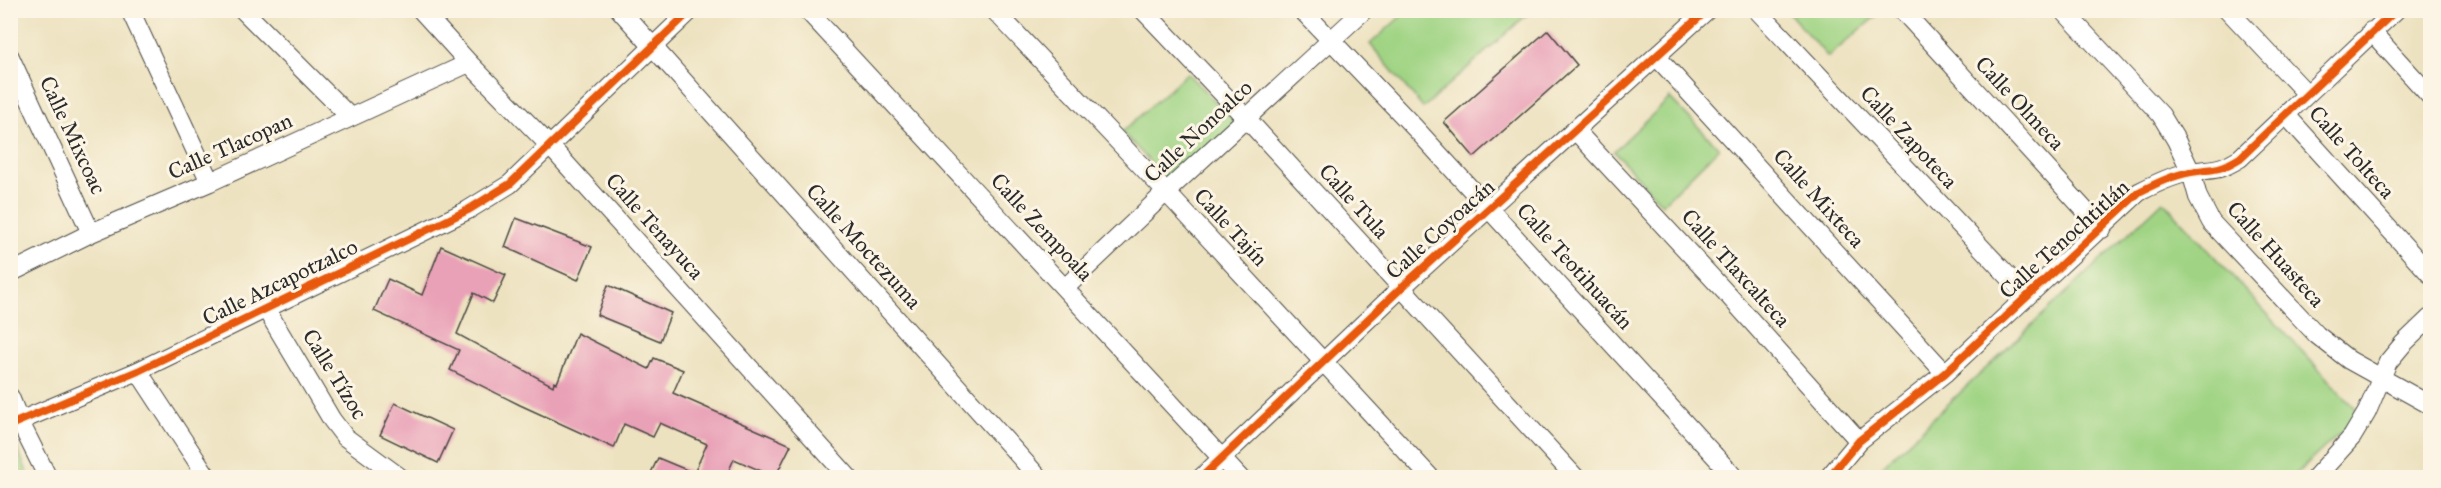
<svg xmlns="http://www.w3.org/2000/svg" width="2441" height="488" font-family="'IM FELL Great Primer',serif">
  <style>
    .green { fill: #a0d484; stroke: #668058; stroke-width: 1.5 }
    .building { fill: #e9a1b7 }
    .lines { fill: none; stroke-linecap: round; stroke-linejoin: round }
    .minor-casing { stroke: #484641; stroke-width: 20 }
    .minor { stroke: #fff; stroke-width: 18 }
    .cycleway-casing { stroke: #fcf5e5; stroke-width: 11 }
    .cycleway { stroke: #e8590c; stroke-width: 8 }
    .labels { text-anchor: middle; dominant-baseline: central; stroke-width: 6; stroke-linejoin: round; paint-order: stroke }
    .street-label { font-size: 22px; fill: #2b2b2b; stroke: #fcf5e5 }
  </style>
  <rect width="100%" height="100%" fill="#fcf5e5"/>
  <filter id="ink" filterUnits="userSpaceOnUse"><feTurbulence type="fractalNoise" baseFrequency=".0167" numOctaves="2"/><feDisplacementMap in="SourceGraphic" scale="12" xChannelSelector="R" yChannelSelector="G"/><feConvolveMatrix kernelMatrix="1 2 1 2 8 2 1 2 1" color-interpolation-filters="sRGB"/></filter>
  <filter id="wash" filterUnits="userSpaceOnUse"><feTurbulence type="fractalNoise" baseFrequency=".008" numOctaves="4" result="noise"/><feDisplacementMap in="SourceGraphic" scale="24" xChannelSelector="R" yChannelSelector="G"/><feGaussianBlur stdDeviation="1.35" result="paint"/><feColorMatrix in="noise" values="0 0 0 0 0 0 0 0 0 0 0 0 0 0 0 0 0 1.4 0 .05"/><feComposite in="paint" operator="in"/></filter>
  <g filter="url(#wash)">
    <rect width="100%" height="100%" fill="#ede2c0"/>
    <path class="green" d="M 1407,11 L 1407,10 L 1531,11 L 1423,108 L 1370,44 Z
      M 1787,11 L 1882,11 L 1828,57 Z
      M 1187,73 L 1238,125 L 1171,184 L 1122,132 Z
      M 1670,98 L 1719,148 L 1662,204 L 1614,151 Z
      M 2163,201 L 2360,414 L 2293,477 L 1870,478 Z
      M 11,443 L 16,445 L 29,477 L 11,477 Z"/>
    <g id="blocks">
      <path class="building" d="M 1548,30 L 1577,65 L 1474,157 L 1444,122 Z
        M 516,218 L 592,247 L 578,280 L 505,247 Z
        M 441,246 L 506,275 L 493,303 L 474,293 L 457,334 L 553,386 L 554,382 L 557,383 L 577,333 L 649,369 L 654,358 L 683,370 L 673,393 L 791,445 L 775,477 L 734,459 L 726,477 L 649,477 L 658,458 L 694,473 L 707,444 L 660,423 L 653,437 L 624,424 L 614,448 L 520,405 L 450,370 L 459,350 L 374,311 L 388,279 L 422,295 Z
        M 608,285 L 671,313 L 660,341 L 597,315 Z
        M 395,403 L 453,430 L 438,463 L 380,435 Z"/>
    </g>
  </g>
  <g filter="url(#ink)">
    <use href="#blocks" fill-opacity="0" stroke="#484641" stroke-width="1.5"/>
    <g class="lines">
      <g class="minor-casing">
        <path id="minor" d="M 130,10 L 210,182
          M 243,10 L 350,117
          M 421,10 L 469,63 L 549,145 L 849,478
          M 620,10 L 1039,478
          M 807,10 L 1240,478
          M 994,10 L 1166,192 L 1431,478
          M 1143,10 L 1246,118 L 1576,478
          M 1302,10 L 1415,128 L 1735,478
          M 1757,10 L 2027,296
          M 1902,10 L 2102,229
          M 2063,10 L 2161,115 L 2176,140 L 2191,172 L 2198,197 L 2211,222 L 2317,335 L 2349,360 L 2430,405
          M 2228,10 L 2307,94
          M 2371,31 L 2430,96
          M 1656,56 L 1945,373
          M 10,57 L 91,233
          M 2286,115 L 2430,274
          M 1575,130 L 1729,296 L 1859,441
          M 10,273 L 91,233 L 210,182 L 469,63
          M 1065,288 L 1166,192 L 1364,10
          M 266,309 L 332,420 L 345,437 L 401,478
          M 138,371 L 208,478
          M 10,397 L 20,422 L 48,478
          M 10,425 L 138,371 L 468,210 L 510,184 L 691,10
          M 1201,478 L 1401,288 L 1707,10
          M 1828,478 L 1859,441 L 1945,373 L 2139,192 C 2155,184 2173,175 2191,172 C 2215,168 2217,172 2240,158 L 2396,10
          M 2315,478 L 2352,437 L 2367,412 L 2388,362 L 2403,344 L 2430,318"/>
      </g>
      <use href="#minor" class="minor"/>
      <g class="cycleway-casing">
        <path id="cycleway" d="M 10,425 L 138,371 L 468,210 L 510,184 L 691,10
          M 1201,478 L 1401,288 L 1707,10
          M 1828,478 L 1859,441 L 1945,373 L 2139,192 C 2155,184 2173,175 2191,172 C 2215,168 2217,172 2240,158 L 2396,10"/>
      </g>
      <use href="#cycleway" class="cycleway"/>
    </g>
  </g>
  <g class="labels">
    <g class="street-label">
      <text transform="translate(2020 103) rotate(47)">Calle Olmeca</text>
      <text transform="translate(1198 131) rotate(-43)">Calle Nonoalco</text>
      <text transform="translate(73 135) rotate(65)">Calle Mixcoac</text>
      <text transform="translate(1909 137) rotate(47)">Calle Zapoteca</text>
      <text transform="translate(230 146) rotate(-24)">Calle Tlacopan</text>
      <text transform="translate(2352 152) rotate(48)">Calle Tolteca</text>
      <text transform="translate(1819 198) rotate(48)">Calle Mixteca</text>
      <text transform="translate(1354 201) rotate(48)">Calle Tula</text>
      <text transform="translate(655 226) rotate(48)">Calle Tenayuca</text>
      <text transform="translate(1042 227) rotate(47)">Calle Zempoala</text>
      <text transform="translate(1231 227) rotate(47)">Calle Tajín</text>
      <text transform="translate(1440 229) rotate(-42)">Calle Coyoacán</text>
      <text transform="translate(2064 239) rotate(-42)">Calle Tenochtitlán</text>
      <text transform="translate(864 246) rotate(48)">Calle Moctezuma</text>
      <text transform="translate(2276 254) rotate(48)">Calle Huasteca</text>
      <text transform="translate(1575 266) rotate(48)">Calle Teotihuacán</text>
      <text transform="translate(1736 268) rotate(48)">Calle Tlaxcalteca</text>
      <text transform="translate(280 282) rotate(-26)">Calle Azcapotzalco</text>
      <text transform="translate(335 374) rotate(58)">Calle Tízoc</text>
    </g>
  </g>
  <rect width="2441" height="488" fill="none" stroke="#fcf5e5" stroke-width="36"/>
</svg>
